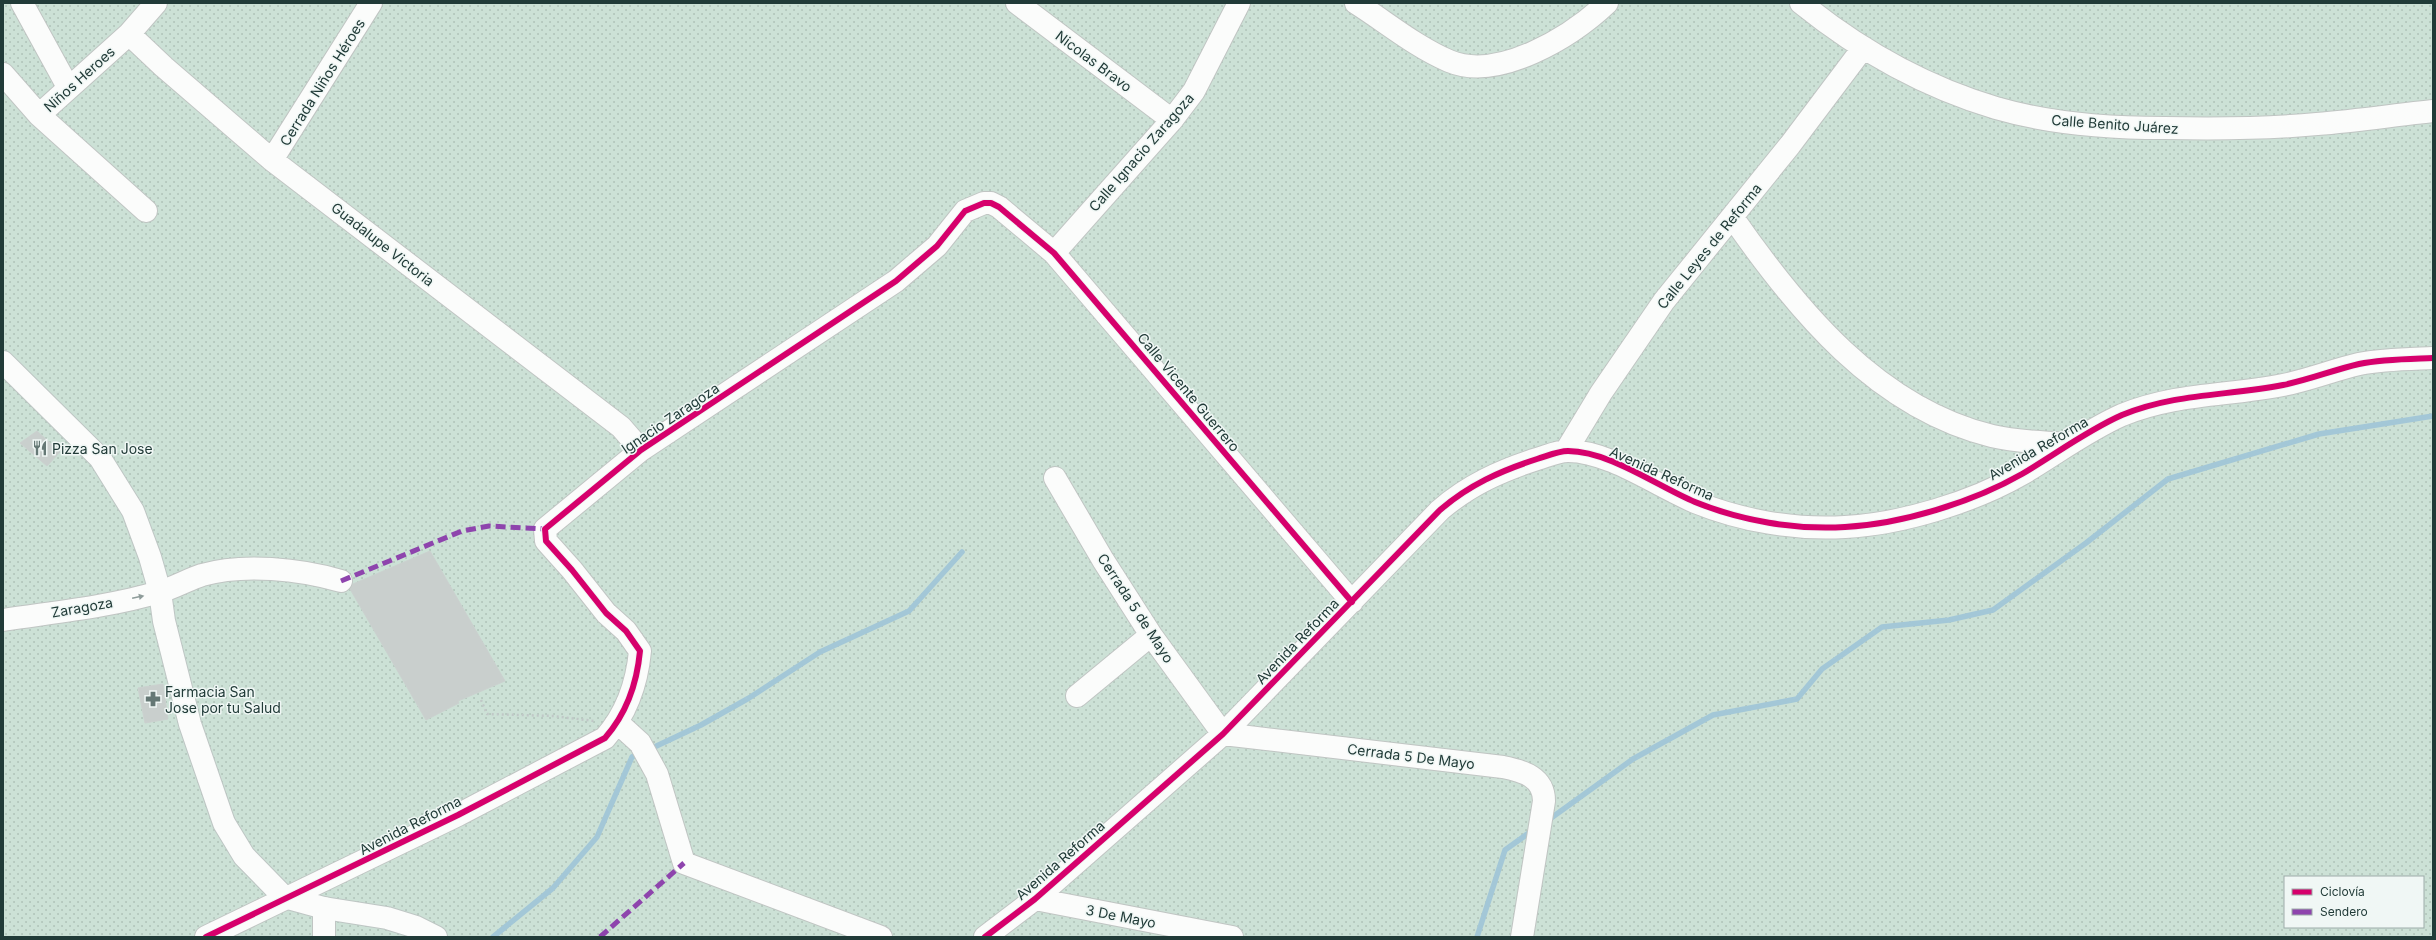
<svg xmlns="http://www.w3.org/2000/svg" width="2436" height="940" font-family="Inter,sans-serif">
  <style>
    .grass { fill: url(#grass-dots); fill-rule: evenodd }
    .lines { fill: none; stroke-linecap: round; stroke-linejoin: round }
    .stream { stroke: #a3c7d7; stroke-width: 5.5 }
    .building { fill: #c9cfcd; stroke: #cbd1cf }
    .street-casing { stroke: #c0c5c3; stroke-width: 24 }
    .secondary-casing { stroke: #bec6c4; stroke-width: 24 }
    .path { stroke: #c0c8c7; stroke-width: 2.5; stroke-dasharray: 2 3; stroke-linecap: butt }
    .street { stroke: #fbfcfb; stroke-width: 22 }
    .secondary { stroke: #fbfcfb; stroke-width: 22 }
    .quiet { stroke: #8e44ad; stroke-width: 5; stroke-dasharray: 10 5; stroke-linecap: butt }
    .cycleway-casing { stroke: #f0f7f5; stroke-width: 8 }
    .cycleway { stroke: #d6006c; stroke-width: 6 }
    .oneway { fill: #8e9c9a }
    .labels { text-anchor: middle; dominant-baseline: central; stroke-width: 3; stroke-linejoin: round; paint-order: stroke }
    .street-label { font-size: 14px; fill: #213b38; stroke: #f0f7f5 }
    .poi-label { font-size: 14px; fill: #213b38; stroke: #f0f7f5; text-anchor: start }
  </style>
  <defs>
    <pattern id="grass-dots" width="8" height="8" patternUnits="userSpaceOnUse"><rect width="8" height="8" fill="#cce1d6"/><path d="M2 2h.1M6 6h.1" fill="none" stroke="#afc2b8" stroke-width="1.8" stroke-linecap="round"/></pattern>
  </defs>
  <rect width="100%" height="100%" fill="#e3e8e6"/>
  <path class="grass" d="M 3,3 L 2433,3 L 2433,937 L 3,937 ZM 2285,877 L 2423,877 L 2423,927 L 2285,927 Z"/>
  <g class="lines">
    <path class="stream" d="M 648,750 L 701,725 L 749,698 L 820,652 L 909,611 L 962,552
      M 1547,821 L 1633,759 L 1713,715 L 1797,699 L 1822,669 L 1882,627 L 1949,620 L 1993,610 L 2086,543 L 2168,479 L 2319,434 L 2433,416
      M 493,937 L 553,888 L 597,837 L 632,757 L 640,753
      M 1477,937 L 1505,850 L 1533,830"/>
  </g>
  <path class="building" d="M 37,431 L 60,452 L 47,466 L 20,443 Z
    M 430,551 L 505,681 L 458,701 L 459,703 L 426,720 L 350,589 L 353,584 Z
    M 163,684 L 168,719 L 145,723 L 138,688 Z"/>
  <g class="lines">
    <g class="street-casing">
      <path id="street" d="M 22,3 L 68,87
        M 1017,3 L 1172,120
        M 1356,3 C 1386,22 1416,47 1449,61 C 1499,82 1572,36 1607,3
        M 1801,3 C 1858,49 1925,87 1996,108 C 2051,124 2108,128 2164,128 C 2215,129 2266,129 2317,124 C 2356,121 2395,115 2433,111
        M 129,34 L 164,67 L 272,160 L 621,427 L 641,450
        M 3,74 L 39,115 L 146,211
        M 39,115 L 129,34 L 156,3
        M 272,160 L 371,3
        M 1733,218 C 1797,310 1877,408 1992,436 C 2016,442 2042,442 2067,444
        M 1054,253 L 1172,120 L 1194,91 L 1239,3
        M 1566,451 L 1601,393 L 1664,301 L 1790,145 L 1863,48
        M 1055,478 L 1103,560 L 1151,635 L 1223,734 L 1503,767 C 1523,771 1544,777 1544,801 L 1522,937
        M 3,620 C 55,612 109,607 159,592 C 174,588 187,580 202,575 C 243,563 300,569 341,581
        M 1077,696 L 1151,635
        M 618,723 L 640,743 L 657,774 L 684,863 L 881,937
        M 1035,899 L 1232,937
        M 324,908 L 324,937
        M 206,937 L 458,815 L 605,738 C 626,714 637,683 640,651 L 626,631 L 606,613 L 572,570 L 546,541 L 545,529 L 641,450 L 896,281 L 937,246 L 965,211 L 984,203 L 991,203 L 999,207 L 1054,253 L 1352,602
        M 985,937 L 1035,899 L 1223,734 L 1440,510 C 1469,485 1500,471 1537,459 C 1547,456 1558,451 1568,451 C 1609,451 1657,486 1695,502 C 1742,521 1795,530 1845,527 C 1902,524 1973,502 2022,474 C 2056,454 2086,431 2122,415 C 2176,393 2227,396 2283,385 C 2309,380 2333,370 2359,364 C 2383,359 2408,359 2433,358"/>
    </g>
    <g class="secondary-casing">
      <path id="secondary" d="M 3,362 L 100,458 L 133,511 L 150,557 L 160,592 L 164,621 L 190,724 L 224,823 L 244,856 L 284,897 L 324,908 L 387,918 L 416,927 L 436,937"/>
    </g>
    <path class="path" d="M 481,700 L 487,714 L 553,716 L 594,721"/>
    <use href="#street" class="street"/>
    <use href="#secondary" class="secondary"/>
    <path class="quiet" d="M 341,581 L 462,531 L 489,526 L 545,529
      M 600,937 L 684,863"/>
    <g class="cycleway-casing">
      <path id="cycleway" d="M 206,937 L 458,815 L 605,738 C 626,714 637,683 640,651 L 626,631 L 606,613 L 572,570 L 546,541 L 545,529 L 641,450 L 896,281 L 937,246 L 965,211 L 984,203 L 991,203 L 999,207 L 1054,253 L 1352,602
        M 985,937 L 1035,899 L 1223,734 L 1440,510 C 1469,485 1500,471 1537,459 C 1547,456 1558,451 1568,451 C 1609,451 1657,486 1695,502 C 1742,521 1795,530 1845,527 C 1902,524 1973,502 2022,474 C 2056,454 2086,431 2122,415 C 2176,393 2227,396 2283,385 C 2309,380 2333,370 2359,364 C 2383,359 2408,359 2433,358"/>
    </g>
    <use href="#cycleway" class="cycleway"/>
  </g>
  <defs><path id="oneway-solid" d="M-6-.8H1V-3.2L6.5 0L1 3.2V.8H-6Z"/></defs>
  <use class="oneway" href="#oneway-solid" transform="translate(138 597) rotate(-12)"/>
  <defs>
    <g id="restaurant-bare" transform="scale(1.2)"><path d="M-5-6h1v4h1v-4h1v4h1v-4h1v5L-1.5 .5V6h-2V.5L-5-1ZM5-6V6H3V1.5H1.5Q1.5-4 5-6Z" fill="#657875" stroke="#f0f7f5" stroke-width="2.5" paint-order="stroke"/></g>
    <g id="pharmacy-bare" transform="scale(1.2)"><path d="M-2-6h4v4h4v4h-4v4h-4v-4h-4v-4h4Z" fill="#657875" stroke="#f0f7f5" stroke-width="2.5" paint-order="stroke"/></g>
  </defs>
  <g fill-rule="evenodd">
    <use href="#restaurant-bare" x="40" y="448"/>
    <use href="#pharmacy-bare" x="153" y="699"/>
  </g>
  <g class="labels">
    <g class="street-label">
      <text transform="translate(1094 61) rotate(37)">Nicolas Bravo</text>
      <text transform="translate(79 79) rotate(-42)">Niños Heroes</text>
      <text transform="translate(322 82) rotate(-58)">Cerrada Niños Héroes</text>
      <text transform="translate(2115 124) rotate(4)">Calle Benito Juárez</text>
      <text transform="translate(1141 152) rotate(-49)">Calle Ignacio Zaragoza</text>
      <text transform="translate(383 244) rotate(38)">Guadalupe Victoria</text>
      <text transform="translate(1709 246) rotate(-51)">Calle Leyes de Reforma</text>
      <text transform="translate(1189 392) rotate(50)">Calle Vicente Guerrero</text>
      <text transform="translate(670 418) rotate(-34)">Ignacio Zaragoza</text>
      <text transform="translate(2038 448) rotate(-30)">Avenida Reforma</text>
      <text transform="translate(1662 473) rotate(24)">Avenida Reforma</text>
      <text transform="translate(82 607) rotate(-10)">Zaragoza</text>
      <text transform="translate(1136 608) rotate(57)">Cerrada 5 de Mayo</text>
      <text transform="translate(1297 641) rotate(-46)">Avenida Reforma</text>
      <text transform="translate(1411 756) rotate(7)">Cerrada 5 De Mayo</text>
      <text transform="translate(410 825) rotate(-27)">Avenida Reforma</text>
      <text transform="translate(1060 860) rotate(-41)">Avenida Reforma</text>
      <text transform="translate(1121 916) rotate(11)">3 De Mayo</text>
    </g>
    <g class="poi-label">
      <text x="52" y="448">Pizza San Jose</text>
      <text x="165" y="691">Farmacia San<tspan x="165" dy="16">Jose por tu Salud</tspan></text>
    </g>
  </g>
  <rect width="2436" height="940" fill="none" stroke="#213b38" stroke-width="8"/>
  <rect x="2284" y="876" width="140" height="52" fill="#f0f7f5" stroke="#9daca9"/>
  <rect x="2292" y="889" width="20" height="6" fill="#d6006c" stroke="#9daca9"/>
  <text x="2320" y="896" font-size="12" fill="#213b38">Ciclovía</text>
  <rect x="2292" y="909" width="20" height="6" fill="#8e44ad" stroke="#9daca9"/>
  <text x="2320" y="916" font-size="12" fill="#213b38">Sendero</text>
</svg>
